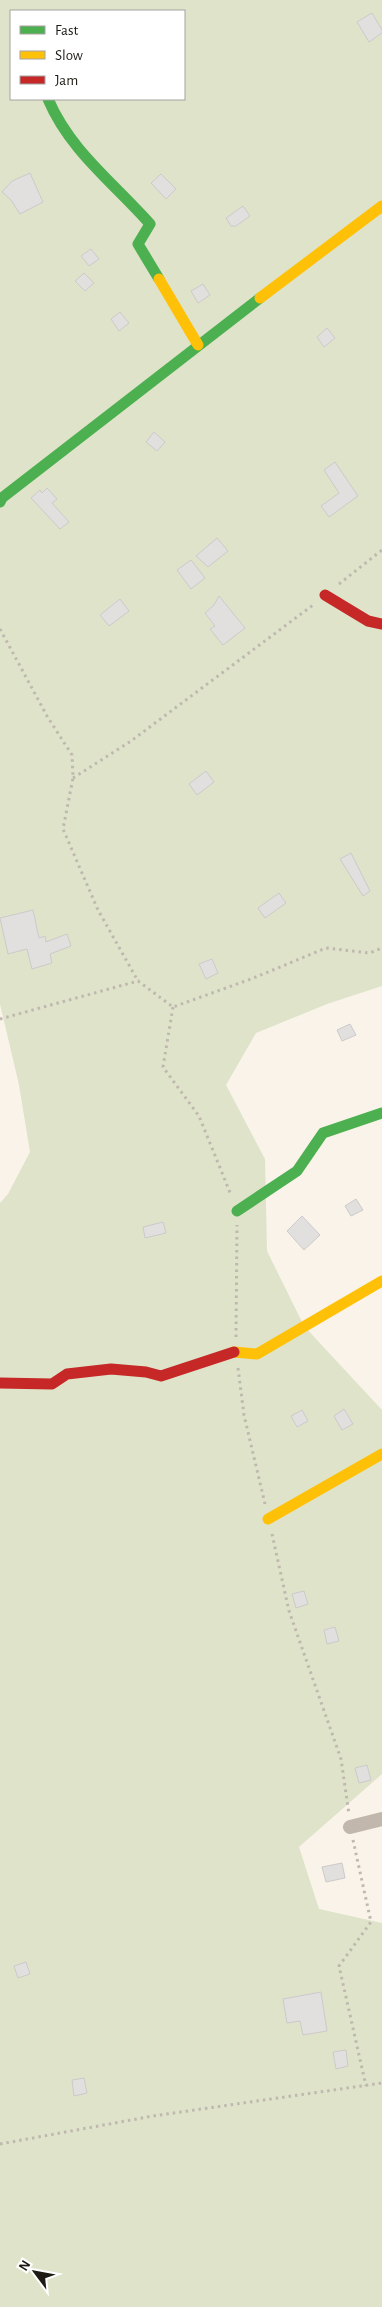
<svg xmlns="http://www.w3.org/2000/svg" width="382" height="2307" font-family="'Alegreya Sans',sans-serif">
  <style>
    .green { fill: #dfe3ca; fill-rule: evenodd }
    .building { fill: #e2e0df; stroke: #cccaca }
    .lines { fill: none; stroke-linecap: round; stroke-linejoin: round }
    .path { stroke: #bfb8ae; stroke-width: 3; stroke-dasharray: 2.5 4; stroke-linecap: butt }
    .street { stroke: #c1b7ac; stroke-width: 14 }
    .fast { stroke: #4caf50; stroke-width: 11 }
    .slow { stroke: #ffc107; stroke-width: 11 }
    .jam { stroke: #c62828; stroke-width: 11 }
  </style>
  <rect width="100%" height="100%" fill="#f9f3e9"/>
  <path class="green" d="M 0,0 L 382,0 L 382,986 L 327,1004 L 256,1033 L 226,1085 L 265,1159 L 267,1251 L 304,1326 L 382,1410 L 382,1774 L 299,1847 L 319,1909 L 382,1923 L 382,2307 L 0,2307 L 0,1203 L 8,1194 L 30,1152 L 19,1085 L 0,1004 ZM 11,11 L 184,11 L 184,99 L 11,99 Z"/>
  <path class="building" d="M 372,13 L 382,30 L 382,33 L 369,42 L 357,22 Z
    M 30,173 L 43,202 L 20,214 L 11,200 L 2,192 L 12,181 Z
    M 161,174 L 176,189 L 166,199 L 151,183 Z
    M 243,206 L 250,216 L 236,226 L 231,226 L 226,218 Z
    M 91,249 L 99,259 L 89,266 L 81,256 Z
    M 84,273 L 94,283 L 85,291 L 75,281 Z
    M 203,284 L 210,295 L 198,303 L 191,291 Z
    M 120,312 L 129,323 L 119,331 L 111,319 Z
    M 327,328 L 335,338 L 324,347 L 317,337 Z
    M 154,432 L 165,442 L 157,451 L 146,442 Z
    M 335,462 L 358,496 L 329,517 L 321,506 L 339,493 L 324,470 Z
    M 47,488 L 57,499 L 52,503 L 69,522 L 60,529 L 31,498 L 40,490 L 42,493 Z
    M 217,538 L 228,551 L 208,567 L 196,556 Z
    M 191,560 L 205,578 L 191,589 L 177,570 Z
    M 219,596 L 245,628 L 223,645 L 210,629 L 215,626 L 205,613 L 214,605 Z
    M 120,599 L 129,611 L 109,626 L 100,615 Z
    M 206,771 L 214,782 L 197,795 L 189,784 Z
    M 351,853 L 370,891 L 363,896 L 340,859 Z
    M 279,893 L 286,903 L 265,918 L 258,908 Z
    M 33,910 L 39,938 L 45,936 L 46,942 L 67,934 L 71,946 L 50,954 L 52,963 L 32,969 L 27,949 L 8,954 L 0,918 Z
    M 212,959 L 218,973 L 206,979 L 199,964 Z
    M 350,1024 L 356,1035 L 342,1041 L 337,1030 Z
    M 356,1199 L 363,1210 L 351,1216 L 345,1206 Z
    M 302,1216 L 320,1235 L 304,1250 L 287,1231 Z
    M 163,1222 L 166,1233 L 145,1238 L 143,1227 Z
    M 344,1409 L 353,1424 L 342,1430 L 334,1416 Z
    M 302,1410 L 308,1421 L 297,1427 L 291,1416 Z
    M 304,1591 L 308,1604 L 296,1608 L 292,1594 Z
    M 335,1627 L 339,1641 L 327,1644 L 324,1630 Z
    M 367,1765 L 371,1780 L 359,1783 L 355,1768 Z
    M 342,1863 L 345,1878 L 326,1882 L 322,1867 Z
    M 26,1962 L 30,1974 L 18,1978 L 14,1966 Z
    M 321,1992 L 327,2031 L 303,2035 L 300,2021 L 287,2023 L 283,1999 Z
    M 346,2050 L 348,2066 L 336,2069 L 333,2052 Z
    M 84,2078 L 87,2093 L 74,2096 L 72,2080 Z"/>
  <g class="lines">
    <path class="path" d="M 339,584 L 382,550
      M 0,629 L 47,716 L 72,755 L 73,778 L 63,829 L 98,910 L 138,981
      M 73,778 L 131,741 L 313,605
      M 173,1007 L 163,1067 L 199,1116 L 231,1195
      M 0,1019 L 138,981 L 173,1007 L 251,979 L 326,948 L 370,953 L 382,948
      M 236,1337 L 237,1225
      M 238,1368 L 244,1415 L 265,1504
      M 272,1534 L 289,1611 L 341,1759 L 349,1814
      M 353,1840 L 371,1922 L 339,1966 L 366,2086
      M 0,2144 L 153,2116 L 382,2083"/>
    <path class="street" d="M 350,1827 L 382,1819"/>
    <path class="fast" d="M 48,99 C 70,151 114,183 150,224 L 138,244 L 159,279
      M 0,502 L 2,498 L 260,298
      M 237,1211 L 297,1171 L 323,1133 L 382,1113"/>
    <path class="slow" d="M 159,279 L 198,345
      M 260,298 L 382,206
      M 234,1352 L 257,1354 L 382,1281
      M 268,1519 L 382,1454"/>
    <path class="jam" d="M 325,595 L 368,621 L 382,624
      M 0,1383 L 52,1384 L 67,1374 L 111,1369 L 146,1372 L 161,1376 L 234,1352"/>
  </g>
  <rect x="10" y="10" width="175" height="90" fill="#ffffff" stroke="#a5a3a1"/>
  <rect x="20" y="26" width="25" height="8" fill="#4caf50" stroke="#a5a3a1"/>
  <text x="55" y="35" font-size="15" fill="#1d1a13">Fast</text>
  <rect x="20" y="51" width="25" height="8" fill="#ffc107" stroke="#a5a3a1"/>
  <text x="55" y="60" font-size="15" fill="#1d1a13">Slow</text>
  <rect x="20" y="76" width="25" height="8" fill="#c62828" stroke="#a5a3a1"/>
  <text x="55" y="85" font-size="15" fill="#1d1a13">Jam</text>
  <g transform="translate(35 2272) rotate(302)" stroke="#ffffff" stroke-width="4" paint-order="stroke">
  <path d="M0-4L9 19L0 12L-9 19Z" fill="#1d1a13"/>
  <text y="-8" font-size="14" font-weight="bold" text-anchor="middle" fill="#1d1a13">N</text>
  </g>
</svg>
